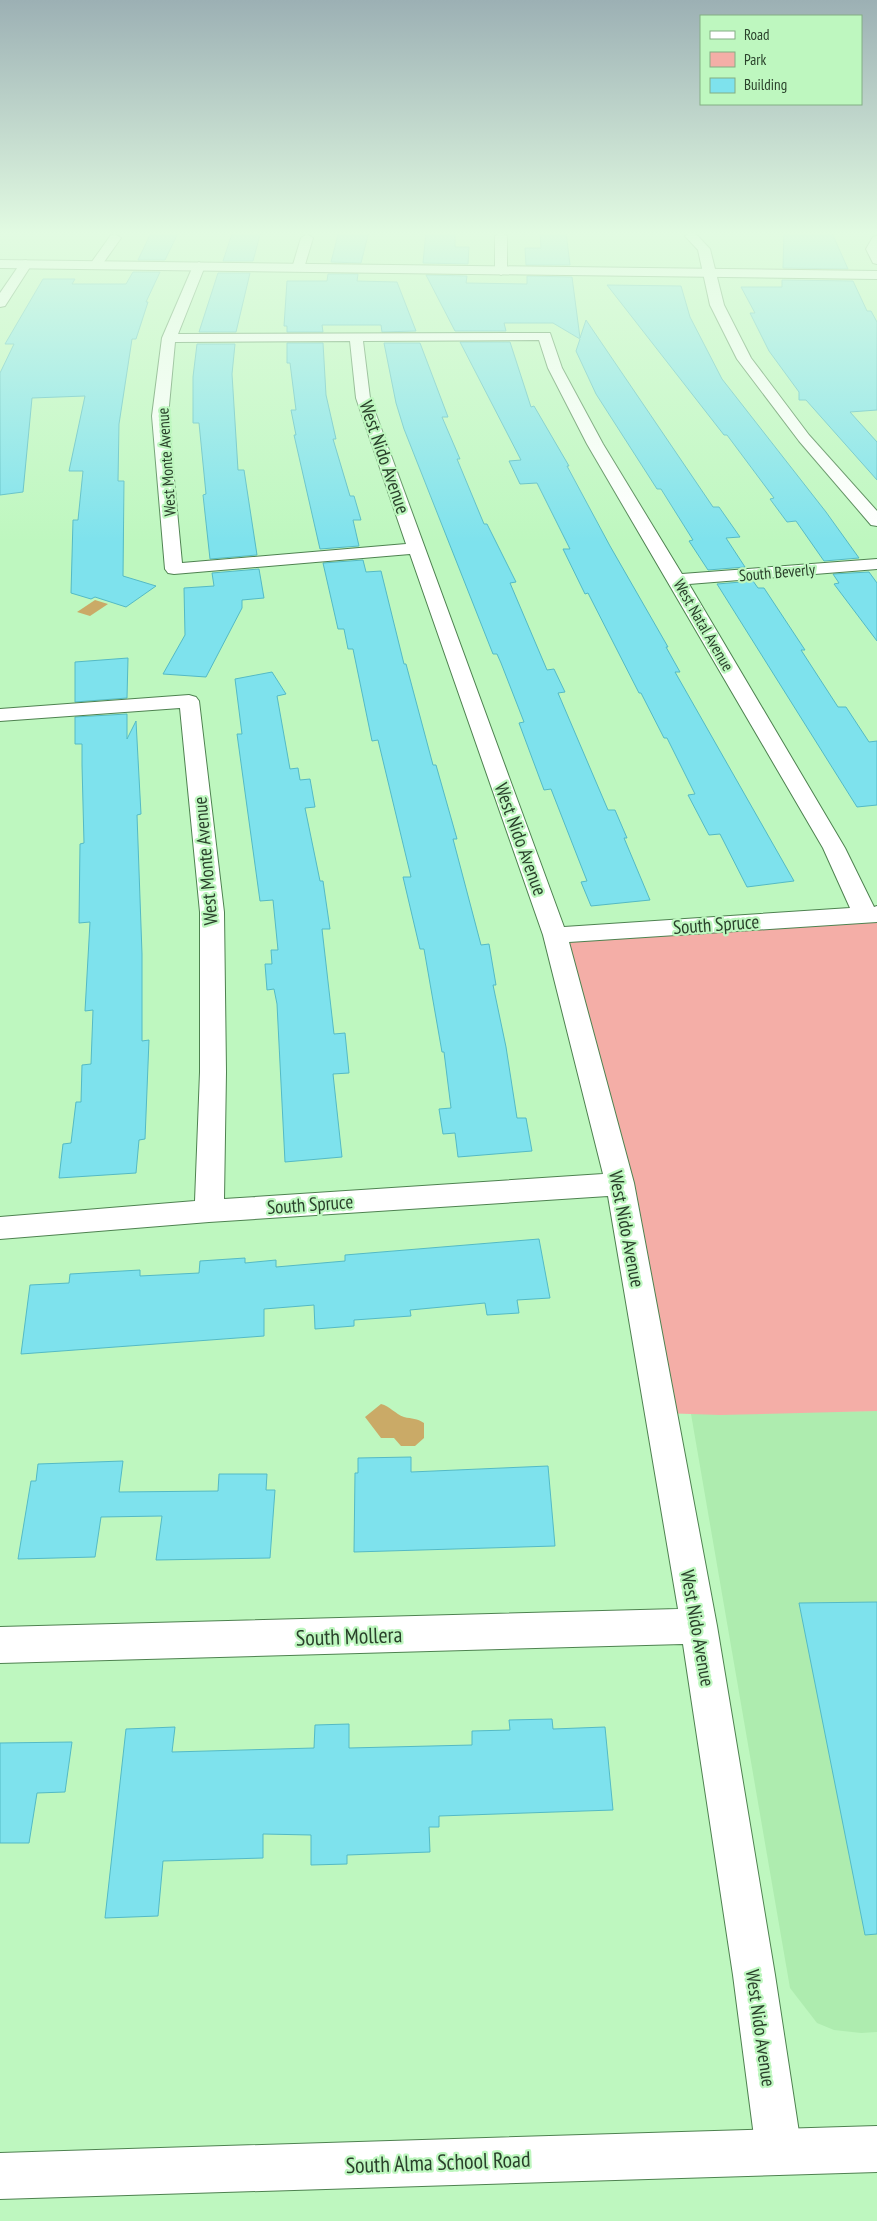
<svg xmlns="http://www.w3.org/2000/svg" width="877" height="2221" font-family="'PT Sans Narrow',sans-serif">
  <style>
    .built { fill: #aeecaf }
    .green { fill: #f4aea7 }
    .water { fill: #caaa67 }
    .building { fill: #7ee2ed; stroke: #54bac5 }
    .lines { fill: none; stroke-linecap: round; stroke-linejoin: round }
    .street-casing { stroke: #4e8250; stroke-width: 2 }
    .secondary-casing { stroke: #4e8250; stroke-width: 2 }
    .street { fill: #fff; fill-rule: evenodd }
    .secondary { fill: #fff; fill-rule: evenodd }
    .labels { text-anchor: middle; dominant-baseline: central; stroke-width: 4.5; stroke-linejoin: round; paint-order: stroke }
    .far-street-label { font-size: 16px; fill: #2a412b; stroke: #bef7bf }
    .street-label { font-size: 19px; fill: #2a412b; stroke: #bef7bf }
    .near-street-label { font-size: 22px; fill: #2a412b; stroke: #bef7bf }
  </style>
  <rect width="100%" height="100%" fill="#bef7bf"/>
  <path class="built" d="M 877,1411 L 877,2032 L 861,2033 L 834,2030 L 817,2023 L 790,1988 L 691,1414 Z"/>
  <path class="green" d="M 877,914 L 877,1411 L 720,1415 L 661,1413 L 555,935 Z"/>
  <path class="water" d="M 95,600 L 108,604 L 90,616 L 77,612 Z
    M 381,1404 C 390,1406 395,1414 404,1417 C 412,1419 417,1418 424,1423 L 424,1438 L 415,1446 L 401,1446 L 394,1438 L 381,1438 L 365,1417 Z"/>
  <path class="building" d="M 152,231 L 179,231 L 165,260 L 138,260 Z
    M 233,231 L 261,231 L 253,261 L 223,261 Z
    M 339,231 L 369,231 L 361,263 L 331,262 Z
    M 784,231 L 831,231 L 848,269 L 783,268 Z
    M 426,232 L 455,232 L 455,247 L 469,247 L 468,264 L 423,263 Z
    M 540,232 L 566,232 L 570,265 L 526,265 L 525,248 L 541,248 Z
    M 133,272 L 160,272 L 146,302 L 148,302 L 136,339 L 132,339 L 119,424 L 118,481 L 124,481 L 123,576 L 156,586 L 126,607 L 95,597 L 91,599 L 71,593 L 73,520 L 78,520 L 83,471 L 69,471 L 85,396 L 32,398 L 23,492 L 0,495 L 0,373 L 14,344 L 5,344 L 43,279 L 75,279 L 72,284 L 126,284 Z
    M 218,273 L 250,273 L 236,332 L 199,332 Z
    M 328,274 L 358,274 L 357,281 L 397,282 L 416,331 L 382,332 L 381,325 L 322,325 L 323,332 L 287,332 L 287,326 L 284,326 L 287,281 L 327,281 Z
    M 426,275 L 467,276 L 466,283 L 527,284 L 527,276 L 572,277 L 580,338 L 586,320 L 713,507 L 719,507 L 740,537 L 726,538 L 745,567 L 708,570 L 689,541 L 693,540 L 661,489 L 657,489 L 596,394 L 576,351 L 580,339 L 553,323 L 504,323 L 506,331 L 455,331 Z
    M 782,280 L 853,281 L 867,311 L 871,311 L 877,322 L 877,410 L 850,412 L 877,442 L 877,480 L 806,400 L 799,400 L 799,392 L 769,351 L 750,313 L 755,313 L 741,287 L 782,287 Z
    M 607,285 L 681,286 L 690,317 L 722,379 L 826,512 L 859,558 L 824,561 L 796,521 L 787,522 L 770,499 L 774,498 L 727,435 L 724,435 Z
    M 460,342 L 510,342 L 531,407 L 534,406 L 569,466 L 567,466 L 610,546 L 668,647 L 666,647 L 680,672 L 675,672 L 794,881 L 747,887 L 720,834 L 709,835 L 688,795 L 695,794 L 667,738 L 664,738 L 641,693 L 639,693 L 588,593 L 585,594 L 563,549 L 570,549 L 537,483 L 520,484 L 509,461 L 521,460 Z
    M 287,343 L 323,343 L 326,395 L 336,439 L 333,439 L 350,496 L 354,496 L 361,520 L 353,520 L 359,546 L 320,549 L 294,435 L 296,435 L 291,410 L 296,410 L 290,363 L 287,363 Z
    M 384,343 L 420,343 L 448,417 L 442,417 L 460,459 L 457,459 L 484,524 L 487,524 L 516,582 L 510,583 L 547,670 L 554,669 L 565,692 L 558,693 L 608,810 L 615,810 L 627,838 L 624,838 L 650,900 L 591,906 L 581,882 L 587,881 L 551,789 L 544,790 L 519,723 L 524,722 L 501,663 L 497,654 L 493,654 L 404,429 L 396,403 Z
    M 197,344 L 235,344 L 232,374 L 238,470 L 244,470 L 257,555 L 210,559 L 203,495 L 206,494 L 199,423 L 193,423 L 193,377 Z
    M 363,560 L 366,572 L 381,571 L 404,664 L 406,664 L 433,765 L 436,765 L 457,839 L 453,839 L 481,945 L 489,944 L 496,985 L 493,985 L 506,1047 L 517,1118 L 526,1118 L 532,1151 L 458,1157 L 455,1133 L 443,1134 L 439,1109 L 451,1108 L 444,1052 L 442,1052 L 424,949 L 420,949 L 403,877 L 411,877 L 378,740 L 372,741 L 353,649 L 348,649 L 344,629 L 338,629 L 323,563 Z
    M 259,569 L 264,598 L 242,600 L 242,608 L 206,677 L 163,674 L 185,635 L 184,588 L 214,586 L 212,573 Z
    M 869,572 L 877,583 L 877,641 L 834,584 L 839,583 L 833,574 Z
    M 753,581 L 758,588 L 764,588 L 805,650 L 801,650 L 838,707 L 846,707 L 869,742 L 877,741 L 877,805 L 857,807 L 717,584 Z
    M 128,658 L 127,698 L 75,702 L 75,662 Z
    M 272,672 L 286,694 L 277,696 L 290,769 L 298,768 L 300,780 L 310,779 L 315,807 L 305,808 L 320,881 L 323,881 L 330,929 L 322,929 L 334,1034 L 345,1033 L 349,1073 L 333,1074 L 342,1157 L 285,1162 L 277,1004 L 274,989 L 267,990 L 265,964 L 272,964 L 271,950 L 278,950 L 273,900 L 260,901 L 237,734 L 242,734 L 235,679 Z
    M 127,714 L 127,739 L 136,721 L 141,814 L 137,815 L 142,954 L 142,1041 L 149,1040 L 145,1139 L 139,1140 L 136,1173 L 59,1178 L 63,1144 L 71,1143 L 76,1102 L 81,1102 L 82,1065 L 91,1064 L 93,1010 L 85,1011 L 90,922 L 79,923 L 80,844 L 84,843 L 82,765 L 82,744 L 75,744 L 75,717 Z
    M 539,1239 L 550,1298 L 517,1300 L 519,1313 L 487,1315 L 485,1303 L 410,1310 L 411,1316 L 354,1320 L 354,1326 L 315,1329 L 314,1305 L 264,1309 L 264,1336 L 21,1354 L 30,1285 L 69,1283 L 70,1274 L 140,1270 L 140,1276 L 199,1273 L 200,1261 L 245,1258 L 245,1263 L 276,1260 L 276,1267 L 345,1261 L 345,1255 Z
    M 411,1457 L 411,1472 L 548,1466 L 555,1546 L 354,1552 L 355,1473 L 358,1473 L 358,1458 Z
    M 123,1461 L 119,1492 L 218,1491 L 219,1474 L 267,1474 L 266,1490 L 275,1490 L 270,1558 L 156,1560 L 162,1516 L 101,1517 L 95,1557 L 18,1559 L 31,1481 L 36,1481 L 38,1464 Z
    M 877,1602 L 877,1934 L 865,1935 L 799,1603 Z
    M 552,1719 L 553,1729 L 605,1727 L 613,1810 L 439,1816 L 439,1827 L 429,1827 L 430,1852 L 347,1855 L 347,1864 L 311,1865 L 311,1835 L 263,1834 L 263,1858 L 163,1861 L 158,1916 L 105,1918 L 126,1729 L 175,1727 L 172,1752 L 314,1748 L 315,1725 L 349,1724 L 349,1748 L 472,1745 L 472,1731 L 510,1730 L 509,1720 Z
    M 72,1742 L 65,1792 L 37,1793 L 29,1843 L 0,1843 L 0,1743 Z"/>
  <g class="lines">
    <g class="street-casing">
      <path id="street" d="M 501,232 L 507,236 L 507,271 L 501,275 L 495,271 L 495,236 Z
        M 691,232 L 695,233 L 710,249 L 724,305 L 751,358 L 809,435 L 877,511 L 877,526 L 871,525 L 799,441 L 737,359 L 710,305 L 698,250 L 685,236 Z
        M 115,234 L 121,238 L 99,269 L 91,269 L 89,266 L 91,263 L 111,235 Z
        M 307,234 L 313,238 L 304,268 L 302,271 L 294,271 L 292,268 L 301,238 Z
        M 877,236 L 877,264 L 873,263 L 866,249 L 873,237 Z
        M 26,260 L 32,264 L 5,306 L 0,307 L 0,293 L 22,261 Z
        M 199,262 L 205,266 L 178,334 L 550,333 L 562,368 L 603,444 L 682,574 L 877,559 L 877,569 L 689,584 L 845,848 L 874,907 L 877,906 L 877,922 L 569,942 L 634,1183 L 717,1626 L 775,1975 L 802,2152 L 795,2168 L 779,2175 L 763,2168 L 756,2152 L 733,1975 L 683,1644 L 0,1663 L 0,1627 L 678,1609 L 608,1196 L 209,1222 L 0,1239 L 0,1217 L 195,1201 L 200,1072 L 200,912 L 180,708 L 0,721 L 0,709 L 189,695 L 196,697 L 199,701 L 224,912 L 226,1072 L 224,1199 L 603,1174 L 543,935 L 410,554 L 174,574 L 168,573 L 165,569 L 152,416 L 162,338 L 193,266 ZM 539,340 L 548,368 L 587,444 L 823,848 L 850,908 L 564,927 L 370,398 L 363,341 ZM 350,341 L 356,398 L 406,544 L 182,563 L 168,416 L 175,342 Z"/>
    </g>
    <g class="secondary-casing">
      <path id="secondary" d="M 0,260 L 877,271 L 877,279 L 0,268 Z
        M 877,2126 L 877,2172 L 0,2199 L 0,2153 Z"/>
    </g>
    <use href="#street" class="street"/>
    <use href="#secondary" class="secondary"/>
  </g>
  <linearGradient id="sky" x2="0" y2="1"><stop stop-color="#9cb0b4"/><stop offset="0.43" stop-color="#e2fbe2"/><stop offset="1" stop-color="#e2fbe2" stop-opacity="0"/></linearGradient>
  <rect width="877" height="542" fill="url(#sky)"/>
  <g class="labels">
    <g class="far-street-label">
      <text transform="translate(166 462) rotate(-94)">West Monte Avenue</text>
      <text transform="translate(777 572) rotate(-5)">South Beverly</text>
      <text transform="translate(704 625) rotate(60)">West Natal Avenue</text>
    </g>
    <g class="street-label">
      <text transform="translate(385 457) rotate(71)">West Nido Avenue</text>
      <text transform="translate(521 839) rotate(70)">West Nido Avenue</text>
      <text transform="translate(205 861) rotate(-95)">West Monte Avenue</text>
      <text transform="translate(716 924) rotate(-4)">South Spruce</text>
      <text transform="translate(310 1204) rotate(-4)">South Spruce</text>
      <text transform="translate(627 1229) rotate(79)">West Nido Avenue</text>
      <text transform="translate(698 1628) rotate(80)">West Nido Avenue</text>
      <text transform="translate(761 2028) rotate(82)">West Nido Avenue</text>
    </g>
    <g class="near-street-label">
      <text transform="translate(349 1636) rotate(-2)">South Mollera</text>
      <text transform="translate(438 2162) rotate(-2)">South Alma School Road</text>
    </g>
  </g>
  <rect x="700" y="15" width="162" height="90" fill="#bef7bf" stroke="#83ae84"/>
  <rect x="710" y="31" width="25" height="8" fill="#ffffff" stroke="#83ae84"/>
  <text x="744" y="40" font-size="15" fill="#2a412b">Road</text>
  <rect x="710" y="52" width="25" height="15" fill="#f4aea7" stroke="#83ae84"/>
  <text x="744" y="65" font-size="15" fill="#2a412b">Park</text>
  <rect x="710" y="78" width="25" height="15" fill="#7ee2ed" stroke="#83ae84"/>
  <text x="744" y="90" font-size="15" fill="#2a412b">Building</text>
</svg>
